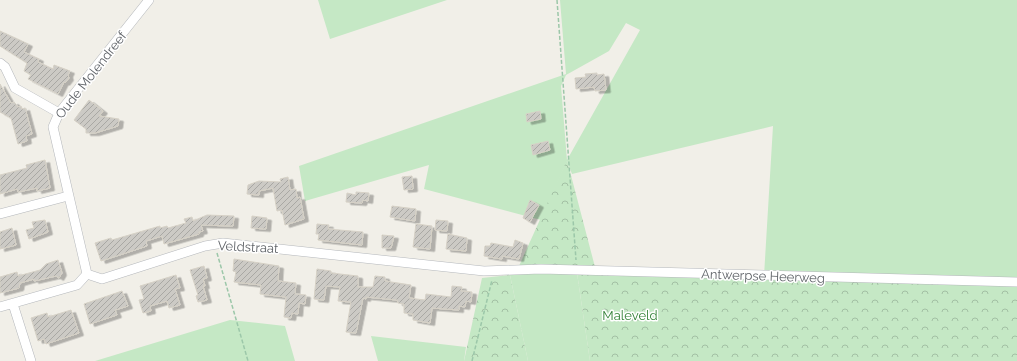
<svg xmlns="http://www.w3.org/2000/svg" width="1017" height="361" font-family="Raleway,sans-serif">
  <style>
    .green { fill: #c5e8c5; fill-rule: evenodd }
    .forest { fill: url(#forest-crowns) }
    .building { fill: url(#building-hatch); stroke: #d6d1c6; filter: url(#shadow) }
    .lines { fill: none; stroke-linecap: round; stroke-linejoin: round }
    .street-casing { stroke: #b5b8bc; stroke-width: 10 }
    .path { stroke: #9cc7a9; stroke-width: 1.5; stroke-dasharray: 4 2; stroke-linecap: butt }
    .street { stroke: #fff; stroke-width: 9 }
    .labels { text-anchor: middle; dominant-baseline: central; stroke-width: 3; stroke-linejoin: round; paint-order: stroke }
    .street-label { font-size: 13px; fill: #5f6368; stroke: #fff }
    .park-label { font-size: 13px; fill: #348238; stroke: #fff }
  </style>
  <defs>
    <pattern id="forest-crowns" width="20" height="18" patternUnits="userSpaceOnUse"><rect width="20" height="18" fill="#c5e8c5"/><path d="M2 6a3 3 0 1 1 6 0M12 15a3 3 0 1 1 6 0" fill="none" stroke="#a3c0a4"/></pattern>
    <pattern id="building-hatch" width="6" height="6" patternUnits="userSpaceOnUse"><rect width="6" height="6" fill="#cccac5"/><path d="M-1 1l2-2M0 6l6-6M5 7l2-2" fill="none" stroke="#a9a8a4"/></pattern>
    <filter id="shadow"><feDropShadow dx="4.5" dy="2.5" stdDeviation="0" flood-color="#0004"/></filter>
  </defs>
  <rect width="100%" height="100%" fill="#f1efe8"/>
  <path class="green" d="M 318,0 L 447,0 L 330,39 Z
    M 560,0 L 1017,0 L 1017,282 L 764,276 L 773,126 L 572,174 L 567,161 L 541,220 L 424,189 L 429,165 L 305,201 L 299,166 L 566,74 ZM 626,23 L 640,30 L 567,160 L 561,86 L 566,75 L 609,51 Z
    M 519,273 L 577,273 L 590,361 L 528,361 L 510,275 Z
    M 230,320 L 285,326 L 295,361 L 95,361 Z
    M 371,336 L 466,347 L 464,361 L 378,361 Z"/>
  <path class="forest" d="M 567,160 L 595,267 L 1017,282 L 1017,361 L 590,361 L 577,273 L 519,266 Z
    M 510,275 L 528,361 L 464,361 L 482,278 Z"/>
  <path class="building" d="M 0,31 L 28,44 L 24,52 L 39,59 L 38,62 L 53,69 L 54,65 L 70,71 L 68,75 L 69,78 L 65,83 L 64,82 L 58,94 L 28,79 L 31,75 L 24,71 L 27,63 L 0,46 Z
    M 597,73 L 597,75 L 604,74 L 606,90 L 595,91 L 594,87 L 576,89 L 575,78 L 586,77 L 585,74 Z
    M 0,84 L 11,103 L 14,102 L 18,107 L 21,106 L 22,109 L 25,108 L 32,134 L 26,136 L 27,141 L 18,144 L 11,118 L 0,112 Z
    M 89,100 L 103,111 L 99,116 L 119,119 L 118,126 L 95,133 L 86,133 L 86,129 L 74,120 Z
    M 540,111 L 541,119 L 527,122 L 526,114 Z
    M 548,141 L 550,150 L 533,155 L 531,145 Z
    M 45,160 L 50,188 L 37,191 L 37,188 L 18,192 L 17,189 L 0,194 L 0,175 L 27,168 L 26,165 Z
    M 412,176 L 413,189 L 404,190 L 402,177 Z
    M 288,177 L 290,190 L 296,189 L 297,198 L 300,197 L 304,219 L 285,225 L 282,210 L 277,211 L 273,188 L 259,191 L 259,195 L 247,194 L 248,185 L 259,181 L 281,182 L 280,179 Z
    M 356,192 L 369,193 L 368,201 L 363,200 L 362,203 L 346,202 L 347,193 L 356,195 Z
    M 530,200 L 539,205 L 530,222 L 523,218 Z
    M 392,206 L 416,209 L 415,221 L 390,217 Z
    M 207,215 L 234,216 L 233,226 L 201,225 L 203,231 L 199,232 L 199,234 L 164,244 L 162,236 L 146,241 L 147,246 L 101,261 L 95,243 L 111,238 L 112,240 L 160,226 L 160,228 L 167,226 L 168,228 L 186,223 L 184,219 L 192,217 L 193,221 Z
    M 252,216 L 267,218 L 266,229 L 251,228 Z
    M 45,220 L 48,232 L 29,239 L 26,230 L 34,228 L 32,222 Z
    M 436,220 L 448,221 L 447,231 L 435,230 Z
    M 317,224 L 329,225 L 328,229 L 363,232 L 362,245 L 318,240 L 319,234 L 316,234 Z
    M 416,224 L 432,226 L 430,249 L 413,247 Z
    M 12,228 L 16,245 L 0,249 L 0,232 Z
    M 448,234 L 467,238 L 466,251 L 446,249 Z
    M 382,235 L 394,236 L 391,248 L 382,248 Z
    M 515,240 L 523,243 L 519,259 L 502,256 L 502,259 L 484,256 L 485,246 L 490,246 L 491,243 L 513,247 Z
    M 234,259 L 279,266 L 278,281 L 296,283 L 295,294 L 306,295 L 305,304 L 299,303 L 298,314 L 292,313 L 291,318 L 284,317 L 286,297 L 260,294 L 261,285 L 234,282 L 236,272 L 233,271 Z
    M 58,260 L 62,273 L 59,278 L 56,276 L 34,281 L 34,279 L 20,283 L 19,288 L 0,293 L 0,277 L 17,272 L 18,276 L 40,270 L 46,264 Z
    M 204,266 L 207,278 L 203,279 L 205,286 L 203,286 L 207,300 L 198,302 L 196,296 L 198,295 L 190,270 Z
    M 317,269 L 331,271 L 331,273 L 358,276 L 358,287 L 373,287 L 375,276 L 385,277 L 385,281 L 411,285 L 409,298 L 425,300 L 426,294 L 451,297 L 452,286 L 462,287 L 461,291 L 472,292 L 471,302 L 466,301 L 465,307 L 459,306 L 459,310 L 432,308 L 430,323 L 413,320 L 413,314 L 404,313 L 404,304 L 398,303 L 397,300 L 366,297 L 366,299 L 363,298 L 356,333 L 346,332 L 351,302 L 338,301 L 340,287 L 326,286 L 324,300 L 314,299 Z
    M 176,275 L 180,288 L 175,289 L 180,305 L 169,308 L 167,301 L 150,306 L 151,311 L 143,313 L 139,300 L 144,299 L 140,286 Z
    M 122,291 L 128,306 L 115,310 L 117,315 L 90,324 L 84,304 Z
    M 71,310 L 79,333 L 46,344 L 44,339 L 38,341 L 31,318 L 47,313 L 48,317 Z"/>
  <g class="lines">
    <g class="street-casing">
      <path id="street" d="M 0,63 L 5,67 L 15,88 L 59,113
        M 0,214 L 68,196
        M 87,274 L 102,279 L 205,246 L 223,243 L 484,271 L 541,269 L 1017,282
        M 87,274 L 53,127 L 59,113 L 149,0
        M 13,304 L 31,361
        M 0,307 L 77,285 L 87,274"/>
    </g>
    <path class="path" d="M 557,0 L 576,260
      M 217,253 L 248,361
      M 472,361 L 492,280"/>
    <use href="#street" class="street"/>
  </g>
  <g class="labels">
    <g class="street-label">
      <text transform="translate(91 75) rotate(-52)">Oude Molendreef</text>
      <text transform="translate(248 247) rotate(3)">Veldstraat</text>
      <text transform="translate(763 276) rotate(2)">Antwerpse Heerweg</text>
    </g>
    <g class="park-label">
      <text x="630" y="315">Maleveld</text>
    </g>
  </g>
</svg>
